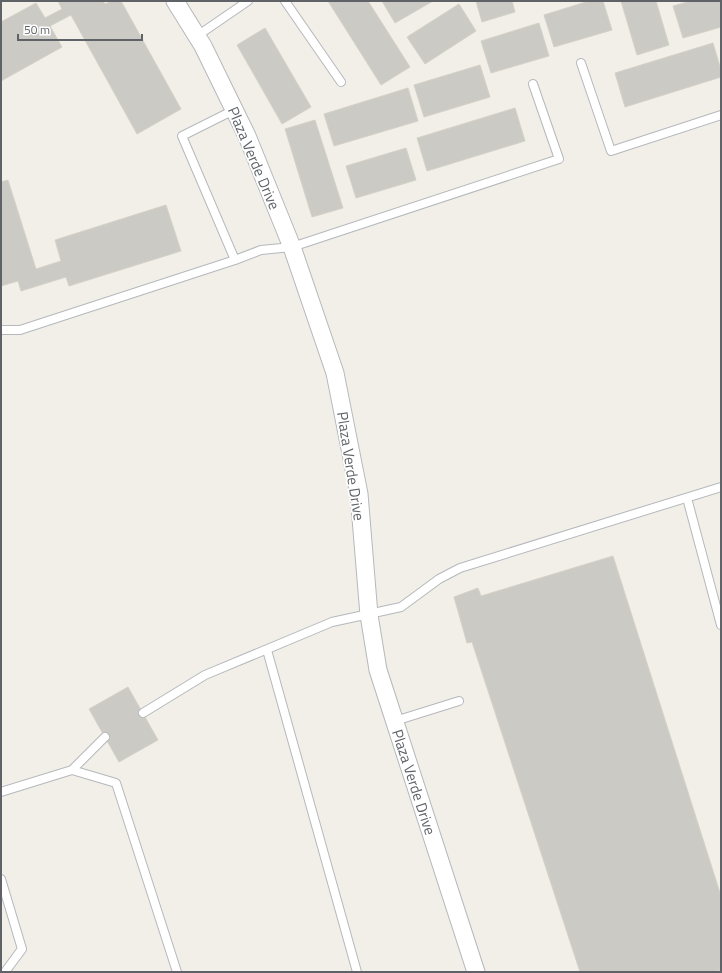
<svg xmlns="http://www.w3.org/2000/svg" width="722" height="973" font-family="'Titillium Web',sans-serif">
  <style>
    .building { fill: #cccac5; stroke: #d6d1c6 }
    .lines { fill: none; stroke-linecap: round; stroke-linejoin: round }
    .service-casing { stroke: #b5b8bc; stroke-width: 10 }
    .minor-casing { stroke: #b5b8bc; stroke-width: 19 }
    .service { stroke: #fff; stroke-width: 8 }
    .minor { stroke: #fff; stroke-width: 17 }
    .labels { text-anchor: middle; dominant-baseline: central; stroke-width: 3.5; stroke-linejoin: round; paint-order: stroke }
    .street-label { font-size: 15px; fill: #5f6368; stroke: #fff }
  </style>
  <rect width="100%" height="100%" fill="#f1efe8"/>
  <path class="building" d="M 58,1 L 103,1 L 105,4 L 112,1 L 121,1 L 181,109 L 137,134 L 71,15 L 50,26 L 62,47 L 1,81 L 1,22 L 36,3 L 45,18 L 62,9 Z
    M 328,1 L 368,1 L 410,67 L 381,85 Z
    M 382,1 L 433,1 L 395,23 Z
    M 476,1 L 512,1 L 515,12 L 482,22 Z
    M 589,1 L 603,1 L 612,30 L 554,47 L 544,15 Z
    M 621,1 L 656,1 L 669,45 L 637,55 Z
    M 691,1 L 721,1 L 721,27 L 683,38 L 673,6 Z
    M 459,4 L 476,31 L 425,64 L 407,37 Z
    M 539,23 L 549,56 L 491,73 L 481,41 Z
    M 265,28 L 311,107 L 282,124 L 237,45 Z
    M 713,43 L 721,70 L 721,77 L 625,107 L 615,73 Z
    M 480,65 L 490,97 L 424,117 L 414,85 Z
    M 408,88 L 418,121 L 334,146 L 324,114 Z
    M 515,108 L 525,141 L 427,171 L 417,138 Z
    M 315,120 L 343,208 L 312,217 L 285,129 Z
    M 406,148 L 416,180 L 356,198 L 346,166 Z
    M 8,180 L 36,269 L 61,261 L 55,240 L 166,205 L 181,251 L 69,286 L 66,277 L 21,291 L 18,281 L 1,286 L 1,182 Z
    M 613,556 L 721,896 L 721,970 L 714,972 L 580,972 L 472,642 L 467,643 L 454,597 L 478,588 L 481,596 Z
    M 128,687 L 158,740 L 119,762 L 89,709 Z"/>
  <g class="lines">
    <g class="service-casing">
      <path id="service" d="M 285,1 L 341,82
        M 197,36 L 248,1
        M 581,63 L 611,151 L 721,115
        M 234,110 L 182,136 L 235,260
        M 1,330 L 20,330 L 235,260 L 261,250 L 292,247 L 559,159 L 533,84
        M 687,498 L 721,625
        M 267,650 L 357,972
        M 143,713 L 205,675 L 332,622 L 401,607 L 439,579 L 460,568 L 721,487
        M 395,721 L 459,701
        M 72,770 L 105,737
        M 1,792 L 72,770 L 116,783 L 177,972
        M 1,879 L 22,949 L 5,972"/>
    </g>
    <g class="minor-casing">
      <path id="minor" d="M 175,1 L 203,46 L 247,136 L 292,247 L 335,373 L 359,494 L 369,615 L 378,670 L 476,972"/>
    </g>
    <use href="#service" class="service"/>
    <use href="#minor" class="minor"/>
  </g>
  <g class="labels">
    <g class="street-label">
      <text transform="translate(254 158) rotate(67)">Plaza Verde Drive</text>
      <text transform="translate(351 466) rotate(81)">Plaza Verde Drive</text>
      <text transform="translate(414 782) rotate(72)">Plaza Verde Drive</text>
    </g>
  </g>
  <rect width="722" height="973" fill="none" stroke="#5f6368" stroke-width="4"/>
  <path d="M18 34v6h124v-6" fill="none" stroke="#5f6368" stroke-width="2"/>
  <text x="24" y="34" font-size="12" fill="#5f6368" stroke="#ffffff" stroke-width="3" paint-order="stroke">50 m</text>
</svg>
